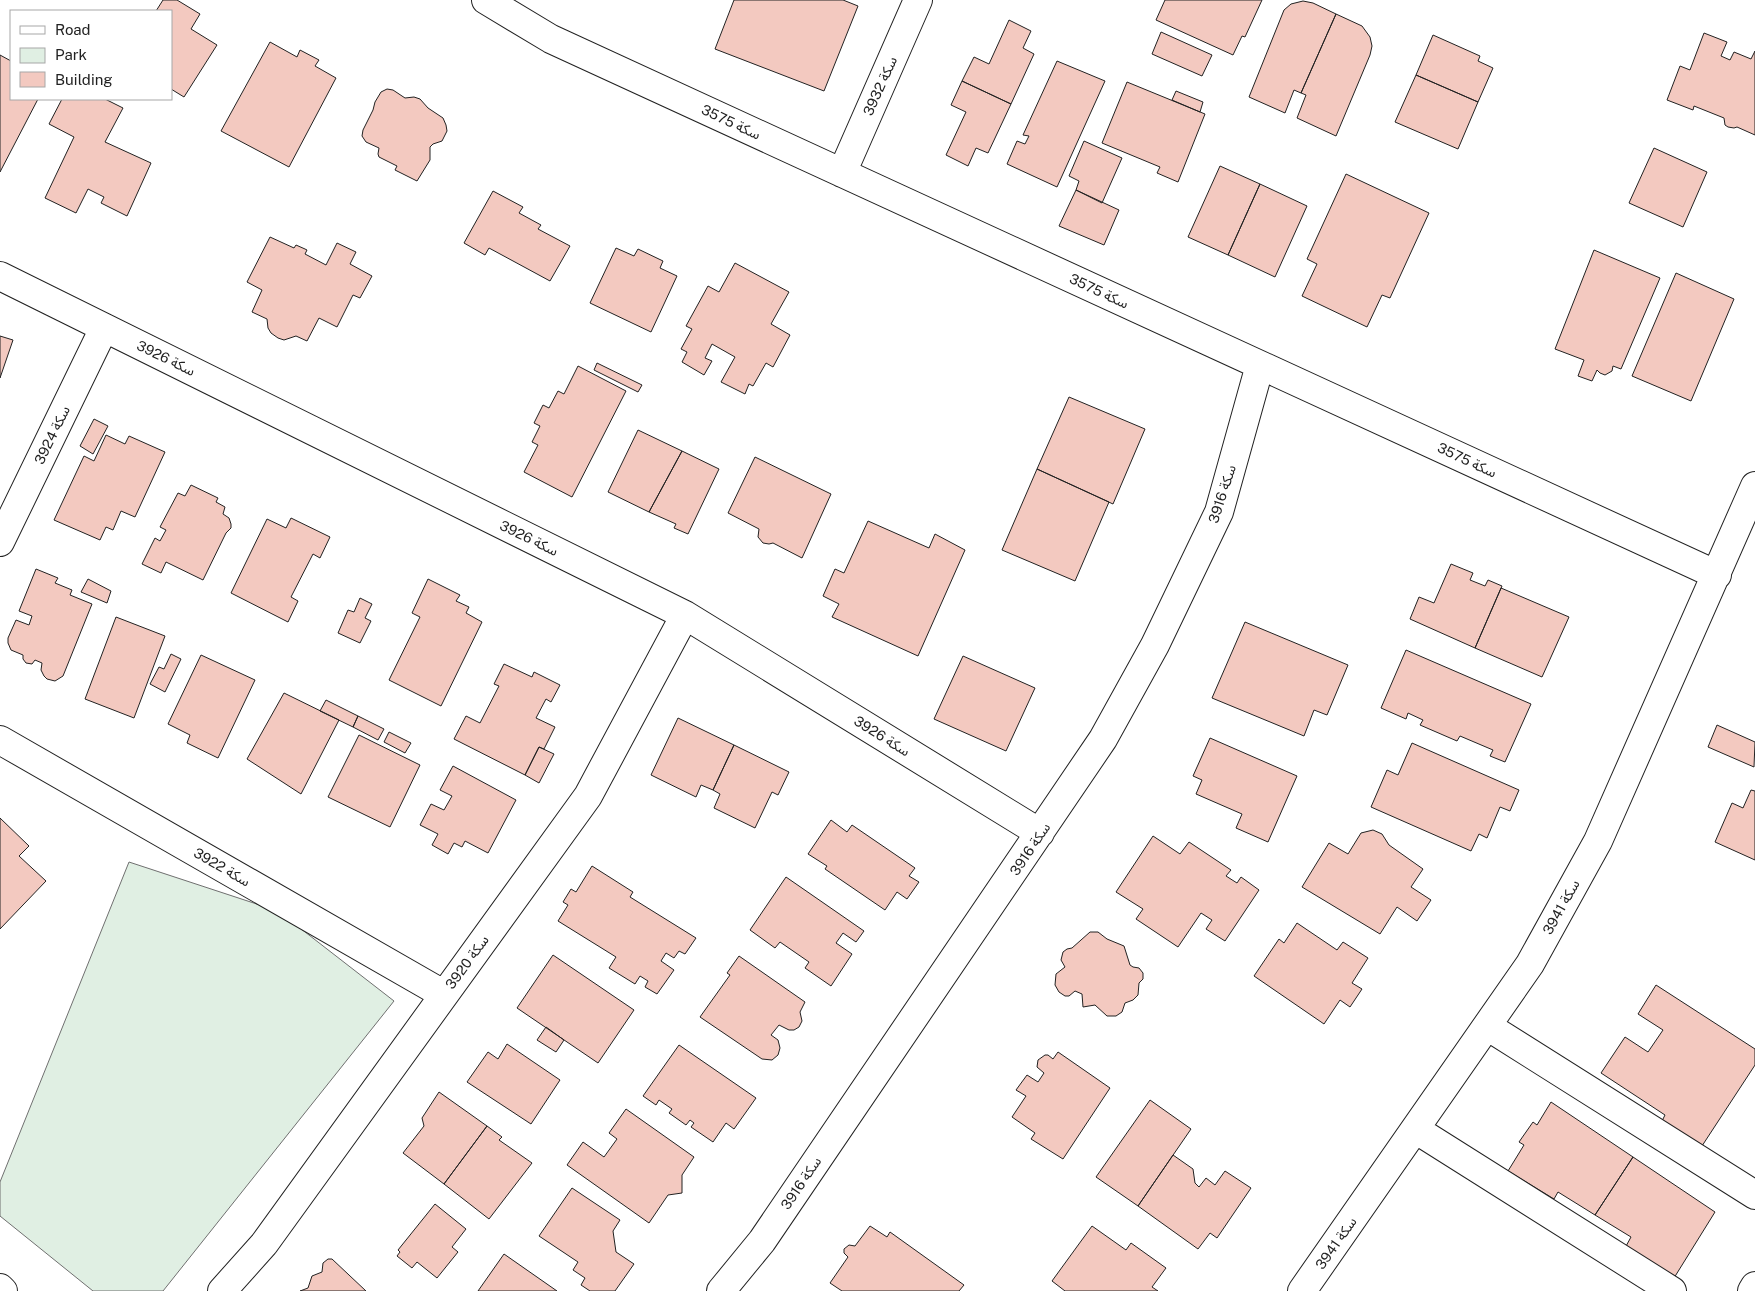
<svg xmlns="http://www.w3.org/2000/svg" width="1755" height="1291" font-family="'Public Sans','Noto Sans Arabic',sans-serif">
  <style>
    .green { fill: #e0efe3; stroke: #6f6f6f }
    .building { fill: #f3c9c0; stroke: #222 }
    .lines { fill: none; stroke-linecap: round; stroke-linejoin: round }
    .minor-casing { stroke: #222; stroke-width: 30 }
    .minor { stroke: #fff; stroke-width: 28 }
    .labels { text-anchor: middle; dominant-baseline: central; stroke-width: 4; stroke-linejoin: round; paint-order: stroke }
    .street-label { font-size: 14px; fill: #222; stroke: #fff }
  </style>
  <rect width="100%" height="100%" fill="#fff"/>
  <path class="green" d="M 129,862 L 278,911 L 394,1001 L 163,1291 L 93,1291 L 0,1216 L 0,1182 Z"/>
  <path class="building" d="M 163,0 L 177,0 L 200,14 L 191,29 L 217,45 L 184,97 L 171,89 L 171,11 L 156,11 Z
    M 734,0 L 843,0 L 858,6 L 824,91 L 715,49 Z
    M 1165,0 L 1262,0 L 1245,37 L 1242,36 L 1233,55 L 1156,20 Z
    M 1303,1 L 1313,3 L 1336,14 L 1301,93 L 1294,90 L 1285,113 L 1249,97 L 1284,10 L 1291,4 Z
    M 1336,14 L 1362,26 L 1370,37 L 1372,46 L 1370,55 L 1336,136 L 1297,118 L 1306,95 L 1301,93 Z
    M 1009,20 L 1031,31 L 1023,48 L 1034,54 L 1011,104 L 962,81 L 974,57 L 989,64 Z
    M 1161,32 L 1212,55 L 1202,76 L 1152,54 Z
    M 1704,33 L 1727,42 L 1721,56 L 1730,60 L 1734,52 L 1751,59 L 1755,51 L 1755,135 L 1737,127 L 1734,128 L 1728,127 L 1725,125 L 1724,118 L 1694,106 L 1693,110 L 1667,100 L 1680,66 L 1690,70 Z
    M 1433,35 L 1480,56 L 1478,61 L 1493,68 L 1478,102 L 1416,75 Z
    M 270,42 L 297,57 L 300,50 L 319,60 L 315,66 L 336,78 L 289,167 L 221,131 Z
    M 0,55 L 11,61 L 11,99 L 38,99 L 0,172 Z
    M 1057,61 L 1105,81 L 1057,187 L 1007,164 L 1017,141 L 1025,144 L 1029,136 L 1023,135 Z
    M 1416,75 L 1478,102 L 1458,149 L 1395,122 Z
    M 962,81 L 1011,104 L 988,153 L 976,148 L 968,166 L 946,155 L 966,112 L 951,105 Z
    M 1127,82 L 1205,114 L 1178,182 L 1157,173 L 1160,167 L 1102,143 Z
    M 387,89 L 393,90 L 405,98 L 414,97 L 420,99 L 428,108 L 443,118 L 446,125 L 447,131 L 442,141 L 433,144 L 430,147 L 430,160 L 417,181 L 395,170 L 397,166 L 379,157 L 378,154 L 379,148 L 366,142 L 362,136 L 363,130 L 373,110 L 375,102 L 381,92 Z
    M 1176,91 L 1203,102 L 1200,112 L 1172,100 Z
    M 62,99 L 105,99 L 123,108 L 105,142 L 151,163 L 127,216 L 101,203 L 104,197 L 88,189 L 76,213 L 45,198 L 74,137 L 49,124 Z
    M 1084,141 L 1122,158 L 1102,203 L 1076,190 L 1079,181 L 1069,176 Z
    M 1654,148 L 1707,172 L 1683,227 L 1629,203 Z
    M 1220,166 L 1260,184 L 1228,255 L 1188,237 Z
    M 1346,174 L 1429,213 L 1390,298 L 1382,295 L 1367,327 L 1302,296 L 1317,264 L 1307,259 Z
    M 1260,184 L 1307,206 L 1275,277 L 1228,255 Z
    M 1076,190 L 1119,210 L 1104,245 L 1059,226 Z
    M 493,191 L 523,207 L 519,213 L 541,225 L 538,229 L 570,246 L 550,281 L 489,248 L 485,255 L 464,243 Z
    M 270,237 L 294,248 L 296,245 L 305,249 L 307,250 L 305,254 L 326,265 L 337,243 L 356,252 L 350,264 L 372,276 L 360,298 L 353,295 L 337,327 L 319,318 L 307,341 L 296,336 L 284,340 L 278,338 L 271,333 L 268,328 L 267,319 L 252,312 L 262,290 L 247,282 Z
    M 616,248 L 634,256 L 638,249 L 663,261 L 660,268 L 677,276 L 651,332 L 590,303 Z
    M 1594,250 L 1660,278 L 1621,369 L 1613,366 L 1612,371 L 1605,375 L 1600,373 L 1597,370 L 1592,381 L 1578,376 L 1584,360 L 1555,349 Z
    M 735,263 L 789,292 L 771,324 L 790,335 L 773,367 L 766,363 L 753,386 L 749,384 L 745,394 L 721,382 L 735,357 L 712,344 L 705,358 L 712,361 L 704,375 L 682,362 L 687,352 L 681,349 L 692,329 L 686,326 L 708,286 L 719,292 Z
    M 1676,273 L 1734,299 L 1691,401 L 1632,376 Z
    M 0,336 L 13,340 L 0,378 Z
    M 597,363 L 642,385 L 638,392 L 594,370 Z
    M 578,366 L 626,391 L 572,497 L 524,472 L 538,445 L 532,442 L 540,426 L 534,423 L 543,405 L 549,408 L 558,391 L 564,394 Z
    M 1069,397 L 1145,429 L 1113,504 L 1037,469 Z
    M 94,419 L 108,426 L 93,454 L 80,446 Z
    M 638,430 L 682,451 L 649,512 L 608,492 Z
    M 106,435 L 125,444 L 129,436 L 165,452 L 135,517 L 121,511 L 113,530 L 106,527 L 100,540 L 54,520 L 84,456 L 94,461 Z
    M 682,451 L 719,469 L 688,534 L 674,528 L 676,524 L 649,512 Z
    M 755,457 L 831,494 L 802,558 L 773,543 L 769,544 L 763,543 L 758,537 L 759,529 L 728,513 Z
    M 1037,469 L 1109,502 L 1075,581 L 1002,550 Z
    M 191,485 L 218,498 L 216,502 L 225,507 L 223,514 L 229,518 L 231,524 L 231,528 L 226,533 L 203,580 L 166,562 L 161,573 L 142,564 L 155,538 L 160,541 L 166,530 L 160,527 L 178,493 L 185,496 Z
    M 291,518 L 330,537 L 320,558 L 313,554 L 291,597 L 298,601 L 288,622 L 231,593 L 267,519 L 286,528 Z
    M 868,521 L 929,548 L 935,534 L 965,550 L 918,656 L 832,617 L 839,604 L 823,596 L 835,569 L 844,573 Z
    M 1451,564 L 1473,573 L 1470,580 L 1485,586 L 1488,580 L 1502,586 L 1475,648 L 1410,619 L 1419,597 L 1434,603 Z
    M 36,569 L 58,578 L 55,583 L 72,590 L 70,595 L 92,604 L 63,676 L 55,681 L 47,679 L 44,676 L 41,670 L 42,663 L 35,660 L 32,664 L 26,663 L 23,659 L 23,655 L 11,650 L 8,643 L 8,638 L 16,620 L 29,625 L 32,616 L 19,611 Z
    M 88,579 L 111,591 L 107,603 L 81,592 Z
    M 428,579 L 460,595 L 456,601 L 469,607 L 466,613 L 482,622 L 441,706 L 389,680 L 420,617 L 412,613 Z
    M 1501,588 L 1569,617 L 1542,677 L 1475,648 Z
    M 360,598 L 372,604 L 365,618 L 371,621 L 360,643 L 338,633 L 348,610 L 354,612 Z
    M 116,617 L 165,636 L 134,718 L 85,699 Z
    M 1245,622 L 1348,665 L 1327,715 L 1314,710 L 1304,736 L 1212,698 Z
    M 1406,650 L 1531,704 L 1505,762 L 1490,756 L 1493,750 L 1460,736 L 1457,741 L 1420,725 L 1423,720 L 1408,713 L 1406,719 L 1381,708 Z
    M 171,654 L 181,659 L 165,692 L 150,684 L 159,667 L 164,669 Z
    M 201,655 L 255,680 L 218,758 L 187,743 L 190,735 L 168,724 Z
    M 963,656 L 1035,688 L 1006,751 L 934,719 Z
    M 504,664 L 532,677 L 534,672 L 560,685 L 551,702 L 546,699 L 536,718 L 555,727 L 544,749 L 539,747 L 525,775 L 454,739 L 466,716 L 480,723 L 499,686 L 494,684 Z
    M 284,693 L 339,720 L 301,794 L 247,759 Z
    M 326,700 L 358,716 L 353,727 L 320,711 Z
    M 358,716 L 384,729 L 378,740 L 353,727 Z
    M 678,718 L 734,745 L 713,790 L 701,785 L 696,797 L 651,775 Z
    M 1717,725 L 1755,742 L 1754,767 L 1708,747 Z
    M 389,732 L 411,743 L 405,753 L 384,742 Z
    M 359,735 L 420,765 L 390,827 L 328,797 Z
    M 1210,738 L 1297,776 L 1268,842 L 1236,828 L 1242,814 L 1196,794 L 1202,780 L 1193,776 Z
    M 1412,743 L 1519,790 L 1510,811 L 1500,807 L 1487,838 L 1479,834 L 1471,851 L 1371,807 L 1387,770 L 1398,775 Z
    M 734,745 L 789,772 L 778,795 L 772,792 L 755,828 L 714,808 L 720,794 L 713,790 Z
    M 539,747 L 554,754 L 539,783 L 525,775 Z
    M 453,766 L 516,800 L 488,853 L 465,841 L 462,847 L 454,843 L 448,854 L 432,845 L 438,834 L 420,825 L 431,804 L 444,810 L 452,796 L 440,790 Z
    M 1751,790 L 1755,791 L 1755,860 L 1715,842 L 1732,803 L 1743,808 Z
    M 0,818 L 29,846 L 19,856 L 46,881 L 0,929 Z
    M 831,820 L 847,832 L 852,825 L 915,868 L 909,876 L 919,882 L 907,899 L 897,892 L 885,910 L 825,869 L 827,866 L 808,854 Z
    M 1373,830 L 1382,834 L 1389,845 L 1423,869 L 1411,887 L 1431,900 L 1417,921 L 1397,907 L 1380,934 L 1302,887 L 1329,843 L 1348,854 L 1361,833 Z
    M 1153,836 L 1180,854 L 1189,842 L 1231,870 L 1226,876 L 1237,883 L 1241,877 L 1259,890 L 1225,941 L 1206,929 L 1212,920 L 1201,913 L 1178,947 L 1136,919 L 1143,909 L 1116,892 Z
    M 592,866 L 633,892 L 630,897 L 696,938 L 685,954 L 679,951 L 674,958 L 666,953 L 661,961 L 674,970 L 657,994 L 645,987 L 648,981 L 640,976 L 635,984 L 609,968 L 616,957 L 558,921 L 568,905 L 563,902 L 571,889 L 576,892 Z
    M 786,877 L 864,931 L 856,942 L 843,933 L 836,943 L 852,954 L 831,986 L 805,968 L 809,962 L 780,942 L 775,948 L 750,930 Z
    M 1297,923 L 1337,950 L 1343,942 L 1368,958 L 1352,983 L 1362,989 L 1350,1007 L 1340,1000 L 1324,1024 L 1254,976 L 1279,939 L 1284,943 Z
    M 1090,932 L 1098,932 L 1107,939 L 1124,946 L 1130,965 L 1133,967 L 1139,968 L 1143,973 L 1143,979 L 1139,983 L 1138,995 L 1133,1000 L 1125,1003 L 1122,1012 L 1116,1016 L 1107,1016 L 1095,1005 L 1083,1007 L 1082,994 L 1075,991 L 1069,996 L 1065,996 L 1059,992 L 1055,985 L 1056,974 L 1065,967 L 1061,960 L 1063,952 L 1067,949 L 1072,948 Z
    M 553,955 L 634,1010 L 598,1063 L 517,1008 Z
    M 739,956 L 805,1002 L 800,1012 L 802,1021 L 799,1027 L 794,1030 L 789,1030 L 779,1025 L 771,1035 L 778,1040 L 780,1048 L 778,1055 L 772,1060 L 762,1059 L 700,1017 L 730,975 L 727,973 Z
    M 1656,985 L 1755,1049 L 1755,1065 L 1700,1149 L 1661,1123 L 1665,1115 L 1601,1073 L 1625,1037 L 1648,1052 L 1663,1030 L 1638,1014 Z
    M 546,1027 L 564,1040 L 556,1052 L 537,1040 Z
    M 507,1044 L 560,1080 L 531,1124 L 467,1082 L 488,1052 L 498,1059 Z
    M 679,1045 L 756,1098 L 734,1129 L 726,1123 L 713,1142 L 691,1127 L 694,1123 L 690,1120 L 686,1125 L 669,1113 L 672,1109 L 659,1100 L 656,1105 L 643,1096 Z
    M 1058,1052 L 1110,1088 L 1063,1159 L 1031,1139 L 1035,1133 L 1012,1117 L 1026,1096 L 1016,1090 L 1027,1075 L 1038,1082 L 1044,1073 L 1037,1067 L 1038,1060 L 1045,1055 L 1048,1055 L 1053,1059 Z
    M 439,1092 L 487,1126 L 444,1184 L 403,1153 L 424,1126 L 422,1118 Z
    M 1150,1100 L 1191,1129 L 1138,1206 L 1096,1177 Z
    M 1551,1102 L 1633,1157 L 1595,1215 L 1558,1192 L 1554,1199 L 1508,1171 L 1524,1145 L 1519,1142 L 1533,1122 L 1537,1125 Z
    M 626,1109 L 694,1157 L 682,1175 L 682,1193 L 668,1195 L 649,1223 L 567,1165 L 583,1142 L 604,1157 L 617,1139 L 609,1133 Z
    M 487,1126 L 502,1137 L 499,1140 L 532,1163 L 489,1219 L 444,1184 Z
    M 1173,1155 L 1193,1169 L 1195,1183 L 1199,1187 L 1206,1178 L 1215,1185 L 1225,1171 L 1251,1188 L 1217,1238 L 1210,1233 L 1198,1249 L 1138,1206 Z
    M 1633,1157 L 1715,1212 L 1674,1278 L 1625,1248 L 1631,1237 L 1595,1215 Z
    M 572,1188 L 620,1220 L 613,1231 L 616,1252 L 634,1264 L 615,1291 L 590,1291 L 581,1285 L 585,1278 L 573,1270 L 578,1262 L 539,1236 Z
    M 435,1204 L 466,1229 L 452,1247 L 458,1252 L 437,1278 L 417,1262 L 412,1268 L 397,1256 L 400,1252 L 398,1250 Z
    M 870,1226 L 887,1237 L 890,1232 L 964,1285 L 959,1291 L 842,1291 L 830,1283 L 848,1257 L 844,1253 L 844,1249 L 849,1245 L 855,1246 Z
    M 1092,1226 L 1126,1250 L 1131,1243 L 1166,1268 L 1152,1287 L 1158,1291 L 1065,1291 L 1052,1281 Z
    M 504,1254 L 557,1291 L 478,1291 Z
    M 328,1259 L 332,1259 L 366,1291 L 300,1291 L 308,1288 L 312,1276 L 322,1272 L 323,1263 Z"/>
  <g class="lines">
    <g class="minor-casing">
      <path id="minor" d="M 486,0 L 551,39 L 1717,575
        M 842,173 L 918,0
        M 0,276 L 685,615 L 1040,833
        M 0,542 L 104,328
        M 0,740 L 443,994
        M 1487,1026 L 1755,1195
        M 1415,1129 L 1672,1291
        M 0,1288 L 3,1291
        M 222,1291 L 264,1244 L 588,796 L 685,615
        M 721,1291 L 762,1241 L 1103,739 L 1155,645 L 1219,512 L 1260,365
        M 1302,1291 L 1530,964 L 1598,841 L 1755,486
        M 1752,1291 L 1755,1286"/>
    </g>
    <use href="#minor" class="minor"/>
  </g>
  <g class="labels">
    <g class="street-label">
      <text transform="translate(880 86) rotate(-66)">سكة 3932</text>
      <text transform="translate(731 122) rotate(25)">سكة 3575</text>
      <text transform="translate(1099 291) rotate(25)">سكة 3575</text>
      <text transform="translate(166 358) rotate(26)">سكة 3926</text>
      <text transform="translate(52 435) rotate(-64)">سكة 3924</text>
      <text transform="translate(1467 460) rotate(25)">سكة 3575</text>
      <text transform="translate(1222 494) rotate(-72)">سكة 3916</text>
      <text transform="translate(529 538) rotate(26)">سكة 3926</text>
      <text transform="translate(882 736) rotate(32)">سكة 3926</text>
      <text transform="translate(1030 849) rotate(-56)">سكة 3916</text>
      <text transform="translate(222 867) rotate(30)">سكة 3922</text>
      <text transform="translate(1561 907) rotate(-61)">سكة 3941</text>
      <text transform="translate(467 962) rotate(-54)">سكة 3920</text>
      <text transform="translate(801 1183) rotate(-56)">سكة 3916</text>
      <text transform="translate(1336 1243) rotate(-55)">سكة 3941</text>
    </g>
  </g>
  <rect x="10" y="10" width="162" height="90" fill="#ffffff" stroke="#a7a7a7"/>
  <rect x="20" y="26" width="25" height="8" fill="#ffffff" stroke="#a7a7a7"/>
  <text x="55" y="35" font-size="15" fill="#222222">Road</text>
  <rect x="20" y="48" width="25" height="15" fill="#e0efe3" stroke="#a7a7a7"/>
  <text x="55" y="60" font-size="15" fill="#222222">Park</text>
  <rect x="20" y="72" width="25" height="15" fill="#f3c9c0" stroke="#a7a7a7"/>
  <text x="55" y="85" font-size="15" fill="#222222">Building</text>
</svg>
